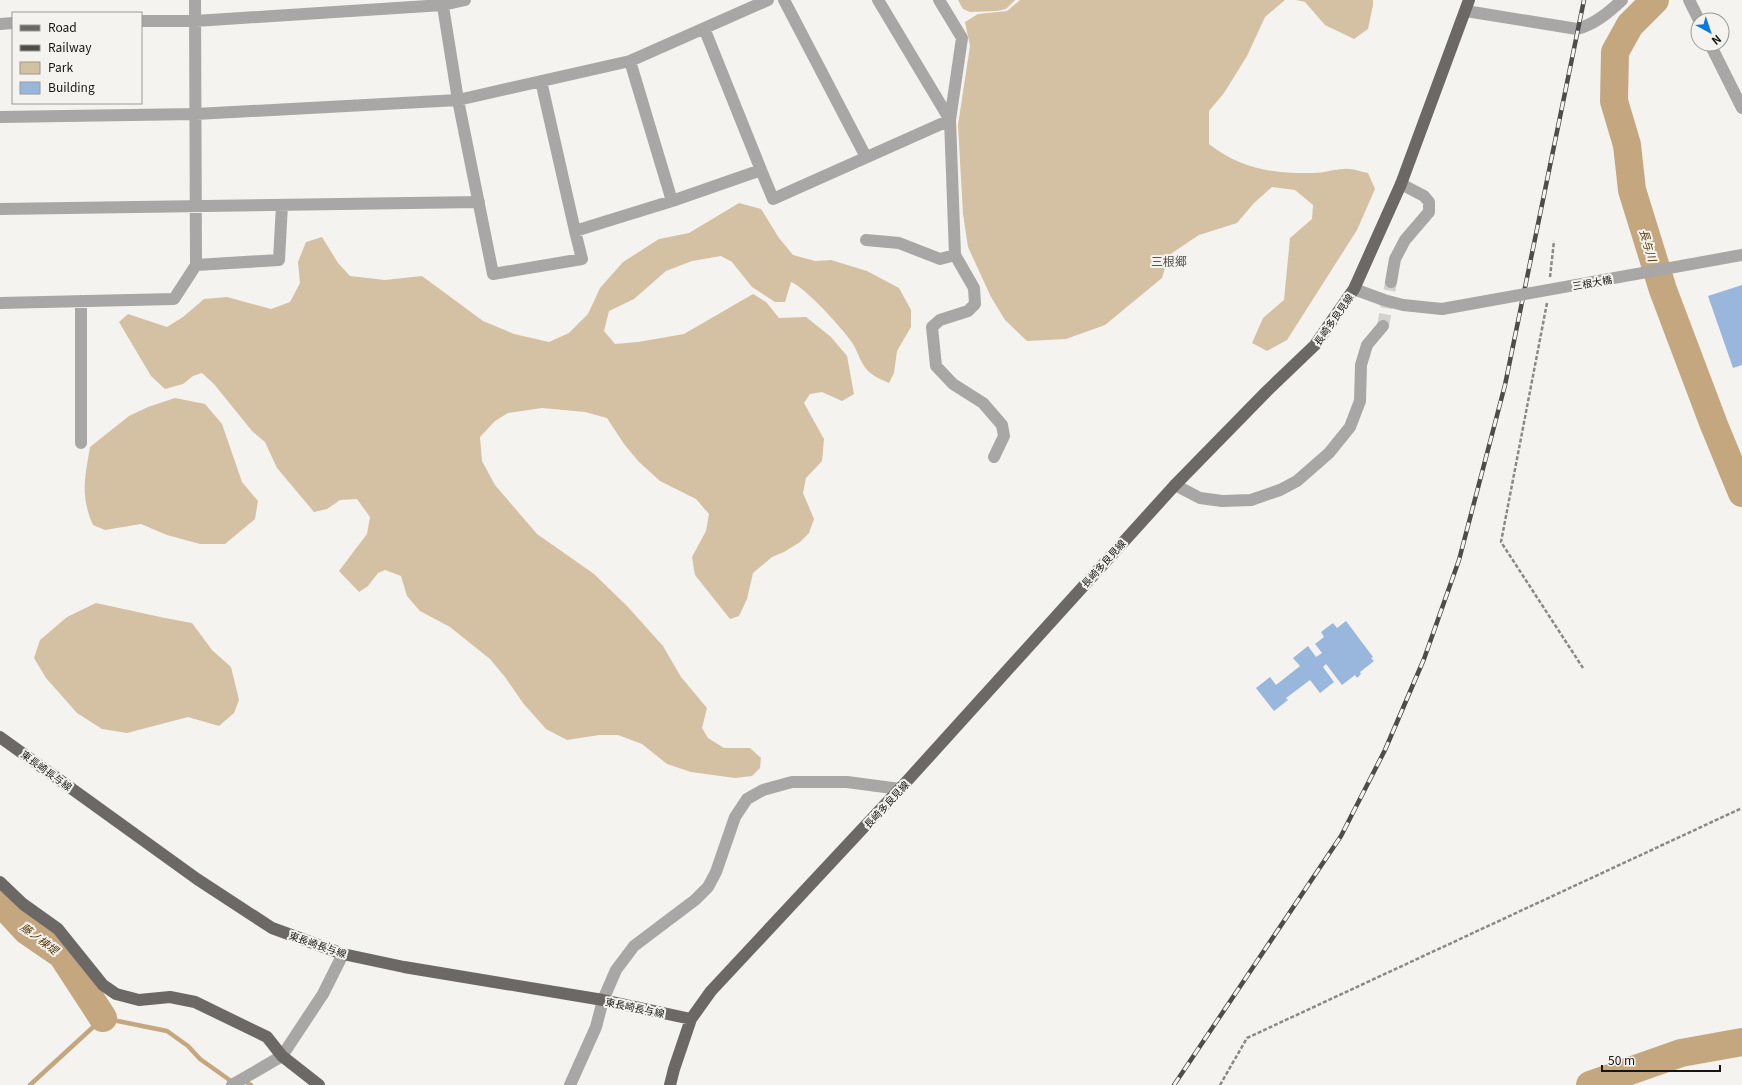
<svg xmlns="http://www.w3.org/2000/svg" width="1742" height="1085" font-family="Georgia,'Noto Sans JP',serif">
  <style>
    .green { fill: #d4c0a2 }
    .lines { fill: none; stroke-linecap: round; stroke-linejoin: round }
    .stream { stroke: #c4a77f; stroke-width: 4.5 }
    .river { stroke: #c4a77f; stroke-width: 28 }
    .building { fill: #99b7dd }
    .minor-tunnel { stroke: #d4d2ce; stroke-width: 12; stroke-dasharray: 12 6; stroke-linecap: butt }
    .path { stroke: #8b8987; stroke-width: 2.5; stroke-dasharray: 4 2; stroke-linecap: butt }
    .minor { stroke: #a8a7a5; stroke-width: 12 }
    .major { stroke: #6b6866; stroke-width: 12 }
    .rail-casing { stroke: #4e4d4b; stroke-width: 4.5 }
    .rail { stroke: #f5f3ef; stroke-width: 3; stroke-dasharray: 9; stroke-linecap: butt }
    .minor-bridge { stroke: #a8a7a5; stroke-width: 12 }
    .labels { text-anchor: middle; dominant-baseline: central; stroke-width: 4; stroke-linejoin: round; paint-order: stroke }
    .street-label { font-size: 10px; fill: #161514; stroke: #f5f3ef }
    .water-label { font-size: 11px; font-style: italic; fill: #563904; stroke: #f5f3ef }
    .quarter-label { font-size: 12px; fill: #565350; stroke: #f5f3ef }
  </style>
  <rect width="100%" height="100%" fill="#f5f3ef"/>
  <path class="green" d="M 958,0 L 1015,0 L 1006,9 L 997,11 L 970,12 L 963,9 Z
    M 1020,0 L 1285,0 L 1265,17 L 1247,56 L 1224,93 L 1209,111 L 1209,144 C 1240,169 1275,174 1314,173 C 1324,173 1334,169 1344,169 C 1352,168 1361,172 1368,173 L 1375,189 L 1357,230 L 1287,340 L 1267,351 L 1252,343 L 1263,318 L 1284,300 L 1290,238 L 1312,219 L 1313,205 L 1295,190 L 1272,187 L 1254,203 L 1237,223 L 1199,235 L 1169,255 L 1162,278 L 1105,325 L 1066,339 L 1027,341 L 1005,320 L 991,297 L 968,247 L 963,214 L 958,125 L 970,46 L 965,22 L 978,14 L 1007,11 Z
    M 1296,0 L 1373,0 L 1373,5 L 1368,29 L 1354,39 L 1325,25 L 1305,2 Z
    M 739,203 L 761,209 L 779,238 L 793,255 L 815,261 L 831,260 L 867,271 L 899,288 L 911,310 L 911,327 L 897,351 L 894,373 L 889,383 C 882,380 873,376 868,371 C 860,362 859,354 853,344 C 844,330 806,288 791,282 L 785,302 L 775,302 L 752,287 L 732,262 L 721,256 L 692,261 L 666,271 L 634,299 L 609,311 L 604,331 L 615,344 L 638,342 L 684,334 L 753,294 L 766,302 L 779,318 L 806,317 L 831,337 L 847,356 L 854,394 L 842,401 L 822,392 L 810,394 L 804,403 L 824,439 L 822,461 L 806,478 L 803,493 L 814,519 L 809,533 L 800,542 L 784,552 L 772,557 L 753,573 L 747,599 L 739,616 L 730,619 L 695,575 L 692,557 L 706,531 L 709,514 L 696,499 L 660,481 L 639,462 L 624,444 L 607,418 L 585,412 L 542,408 L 508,413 L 495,421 L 480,437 L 482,461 L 495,485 L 537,534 L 594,574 L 627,606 L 663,646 L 681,677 L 707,708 L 702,728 L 708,738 L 724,748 L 750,748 L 761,758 L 760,768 L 752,776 L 735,778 L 691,772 L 667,764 L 642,744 L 618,735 L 599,735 L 567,740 L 546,729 L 523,703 L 505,677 L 490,659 L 450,627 L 420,611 L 407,596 L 401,576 L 385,570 L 378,573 L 368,586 L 359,592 L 339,571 L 367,534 L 370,517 L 357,499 L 340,500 L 327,509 L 314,512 L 277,468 L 265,442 L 252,431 L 214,384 L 202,373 L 193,376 L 183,384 L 165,389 L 151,376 L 119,322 L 128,314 L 167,327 L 183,317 L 204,299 L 227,297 L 271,309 L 290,302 L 300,283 L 298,262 L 306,242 L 322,237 L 338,263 L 350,276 L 385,280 L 422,276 L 483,321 L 514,334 L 549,342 L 569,333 L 588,314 L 600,288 L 623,262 L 659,239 L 689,233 Z
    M 175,398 L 205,404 L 222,424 L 242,482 L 258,501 L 255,519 L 225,544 L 200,544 L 167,535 L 141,524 L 105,530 L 93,525 C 80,496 85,477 90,447 L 129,416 L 148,407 Z
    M 96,603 L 165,618 L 192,623 L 212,650 L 231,667 L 239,700 L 234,713 L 219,726 L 188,717 L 127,733 L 102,729 L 77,713 L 46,678 L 34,658 L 40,640 L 67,617 Z"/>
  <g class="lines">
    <path class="stream" d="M 245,1081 L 251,1085
      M 30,1085 L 103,1018 L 167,1031 L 188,1046 L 200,1059 L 231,1081"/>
    <path class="river" d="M 1655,0 L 1630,25 L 1615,52 L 1614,101 L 1627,145 L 1632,190 L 1663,290 L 1714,425 L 1742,493
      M 0,902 L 27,931 L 62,955 L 103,1018
      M 1590,1085 L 1681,1053 L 1742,1042"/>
  </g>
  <path class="building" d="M 1742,285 L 1742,365 L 1733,368 L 1708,296 Z
    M 1346,621 L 1373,657 L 1371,658 L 1374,661 L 1360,672 L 1361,674 L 1357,678 L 1355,675 L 1342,685 L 1326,664 L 1323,667 L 1334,682 L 1320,693 L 1310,680 L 1286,698 L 1288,700 L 1274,711 L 1256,688 L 1270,677 L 1276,685 L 1300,666 L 1293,658 L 1308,646 L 1316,657 L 1322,653 L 1315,644 L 1324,637 L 1321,632 L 1333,623 L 1337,628 Z"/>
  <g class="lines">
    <path class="minor-tunnel" d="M 1383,326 L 1391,282"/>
    <path class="path" d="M 1550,277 L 1554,241
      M 1547,303 L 1501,542 L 1583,668
      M 1220,1085 L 1247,1038 L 1742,808"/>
    <path class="minor" d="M 442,0 L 458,100 L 493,274 L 582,259 L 575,231 L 672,201 L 761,170 L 773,199 L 950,120 L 962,38 L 939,0
      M 784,0 L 866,157
      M 878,0 L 950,120 L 955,255 L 974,288 L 975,304 L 968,311 L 940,320 L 932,327 L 936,366 L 953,384 L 983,403 L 1002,425 L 1004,436 L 994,457
      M 1689,0 L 1699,20
      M 1466,11 L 1577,29 C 1595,24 1608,13 1622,0
      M 141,21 L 195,21 L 443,5 L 465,0
      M 0,24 L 13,23
      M 704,28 L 761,170
      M 1710,44 L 1742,108
      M 630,61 L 672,201
      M 541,81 L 575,231
      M 0,117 L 196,114 L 458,100 L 630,61 L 768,0
      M 0,209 L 479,202
      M 866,240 L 899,243 L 940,259 L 955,255
      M 196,265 L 279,260 L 282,205
      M 1391,282 L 1395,259 L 1405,240 L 1429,212 L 1429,202 L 1424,196 L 1401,184
      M 1354,289 L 1384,300 L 1403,305 L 1442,309
      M 81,301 L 81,443
      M 0,303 L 174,299 L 196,265 L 195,0
      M 1175,485 L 1200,498 L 1222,501 L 1251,500 L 1280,490 L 1297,481 L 1329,453 L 1350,427 L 1360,401 L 1361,365 L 1367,345 L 1383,326
      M 232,1085 L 282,1056 L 323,994 L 343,954
      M 570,1085 L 596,1027 L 603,1000 L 616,970 L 634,946 L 695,900 L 708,887 L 716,872 L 735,817 L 747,799 L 763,790 L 792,782 L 847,782 L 900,789"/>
    <path class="major" d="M 0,737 L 197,879 L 272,928 L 343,954 L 404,967 L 603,1000 L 691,1019
      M 0,882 L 23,904 L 58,929 L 103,985 L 116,994 L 139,1000 L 170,997 L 195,1002 L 267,1037 L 282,1056 L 319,1085
      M 670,1085 L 674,1069 L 691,1019 L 711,991 L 907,781 L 1175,485 L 1267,391 L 1315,345 L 1354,289 L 1401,184 L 1469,0"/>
    <g class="rail-casing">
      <path id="rail" d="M 1174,1085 L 1341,836 L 1385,750 L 1424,659 L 1459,560 L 1505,385 L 1584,0"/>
    </g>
    <use href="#rail" class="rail"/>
    <path class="minor-bridge" d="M 1442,309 L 1742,255"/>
  </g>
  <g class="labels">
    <g class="street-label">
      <text transform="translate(1592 282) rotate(-10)">三根大橋</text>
      <text transform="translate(1333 319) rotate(-55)">長崎多良見線</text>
      <text transform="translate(1103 563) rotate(-48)">長崎多良見線</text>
      <text transform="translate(47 770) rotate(36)">東長崎長与線</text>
      <text transform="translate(886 804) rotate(-47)">長崎多良見線</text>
      <text transform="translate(318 944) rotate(19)">東長崎長与線</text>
      <text transform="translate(635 1007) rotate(12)">東長崎長与線</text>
    </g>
    <g class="water-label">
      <text transform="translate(1649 245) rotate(73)">長与川</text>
      <text transform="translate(40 938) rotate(37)">藤ノ棟堤</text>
    </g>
    <g class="quarter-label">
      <text x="1169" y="260">三根郷</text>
    </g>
  </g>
  <rect x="12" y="12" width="130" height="92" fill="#f5f3ef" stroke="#9c9a97"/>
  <rect x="20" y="25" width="20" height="6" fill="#6b6866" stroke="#9c9a97"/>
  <text x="48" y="32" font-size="12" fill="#161514">Road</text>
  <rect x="20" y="45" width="20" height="6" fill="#4e4d4b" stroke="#9c9a97"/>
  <text x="48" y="52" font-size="12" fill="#161514">Railway</text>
  <rect x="20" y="62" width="20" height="12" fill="#d4c0a2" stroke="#9c9a97"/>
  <text x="48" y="72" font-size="12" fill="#161514">Park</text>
  <rect x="20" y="82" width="20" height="12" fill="#99b7dd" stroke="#9c9a97"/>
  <text x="48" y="92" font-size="12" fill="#161514">Building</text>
  <g transform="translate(1710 32) rotate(140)"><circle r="19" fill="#f5f3ef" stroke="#9c9a97"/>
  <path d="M0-3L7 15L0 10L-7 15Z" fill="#0879e0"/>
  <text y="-6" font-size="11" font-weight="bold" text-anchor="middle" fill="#161514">N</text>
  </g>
  <path d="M1602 1065v6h118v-6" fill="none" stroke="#161514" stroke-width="2"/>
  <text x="1608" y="1065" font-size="12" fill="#161514" stroke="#f5f3ef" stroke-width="3" paint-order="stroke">50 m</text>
</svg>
